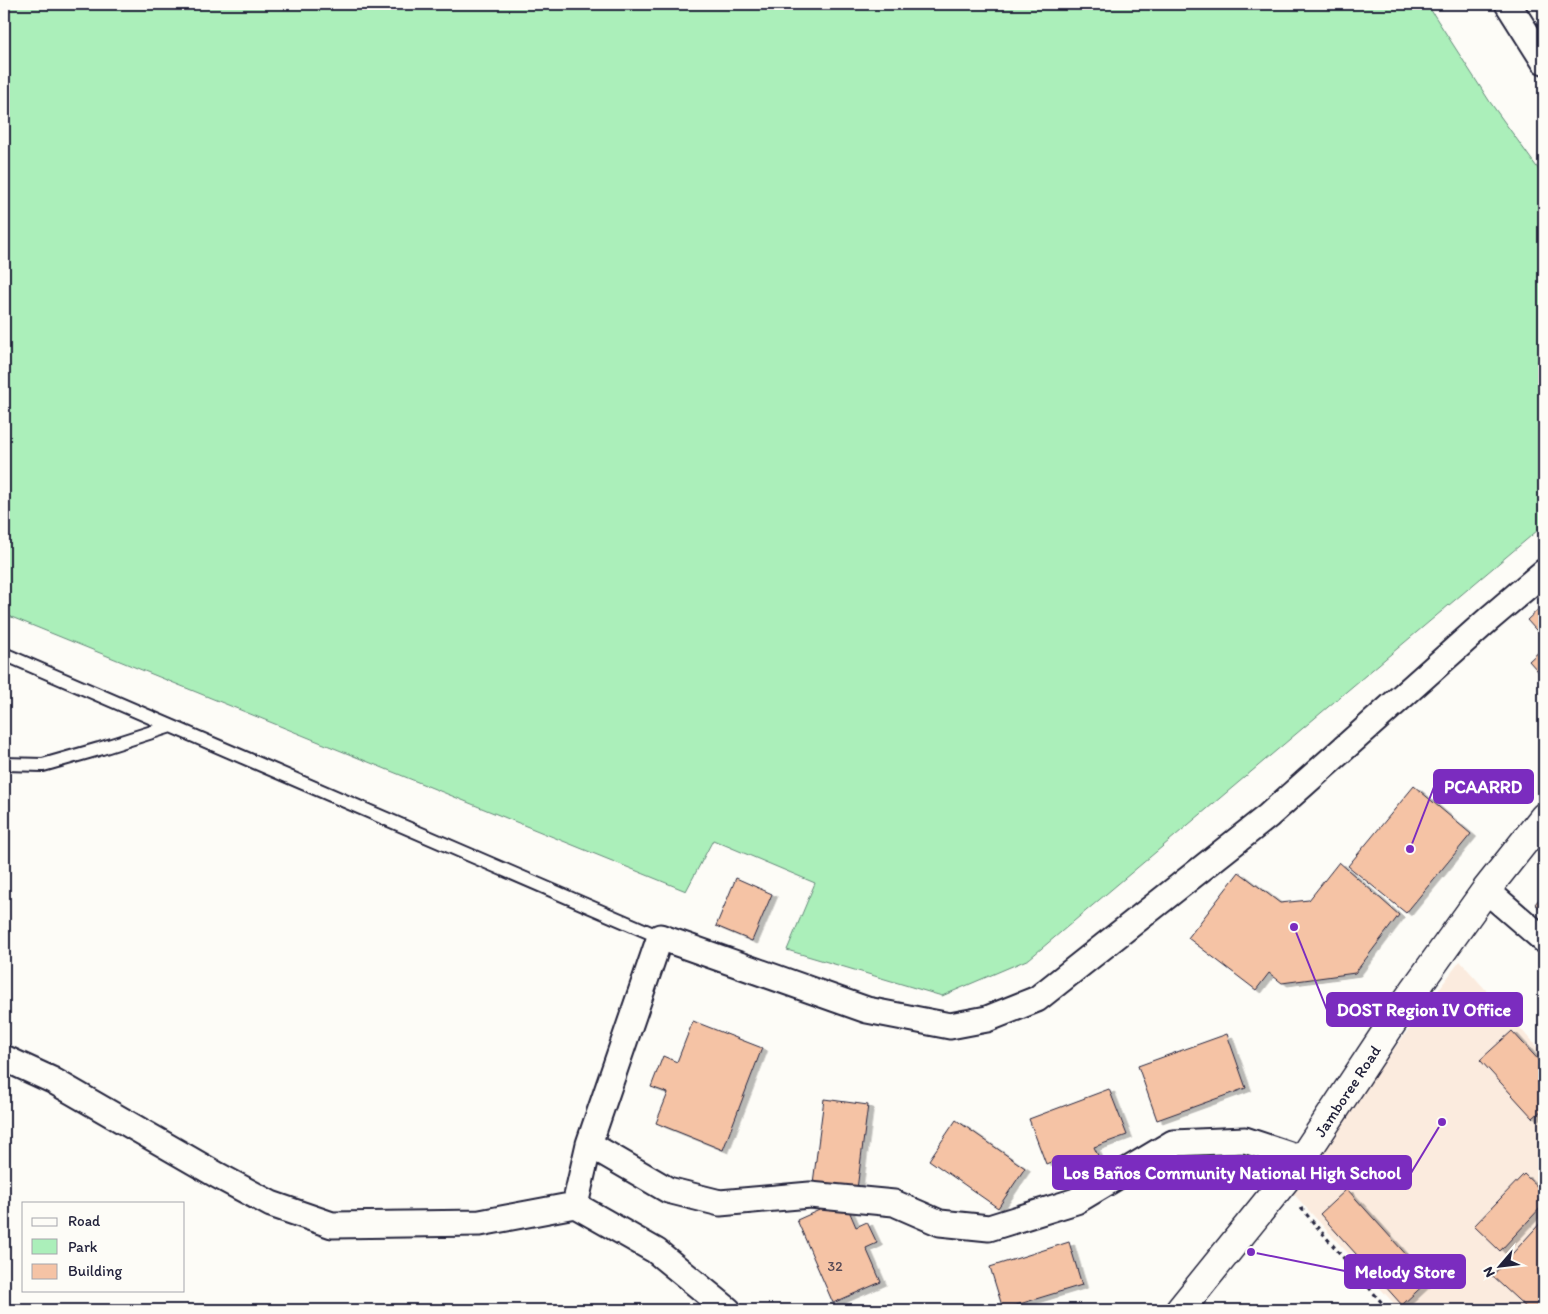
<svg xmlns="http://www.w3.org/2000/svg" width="1548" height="1314" font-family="Itim,sans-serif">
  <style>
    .built { fill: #fbebde }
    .green { fill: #abefba; stroke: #66887a }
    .building { fill: #f5c3a5; stroke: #22223b; filter: url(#shadow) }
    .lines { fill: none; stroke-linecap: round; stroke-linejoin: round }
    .lane-casing { stroke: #22223b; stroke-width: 16 }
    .street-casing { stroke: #22223b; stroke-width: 29 }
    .secondary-casing { stroke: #22223b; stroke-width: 31 }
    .path { stroke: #22223b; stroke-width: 3; stroke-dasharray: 4 4; stroke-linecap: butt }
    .lane { stroke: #fdfcf7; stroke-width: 12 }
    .street { stroke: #fdfcf7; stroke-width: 25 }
    .secondary { stroke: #fdfcf7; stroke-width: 28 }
    .labels { text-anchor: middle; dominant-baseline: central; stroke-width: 4; stroke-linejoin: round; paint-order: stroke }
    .number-label { font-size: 14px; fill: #574a56 }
    .street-label { font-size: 16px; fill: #22223b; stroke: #fdfcf7 }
    .leader { fill: none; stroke: #7b2cbf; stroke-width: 2 }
    .callout-dot { fill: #7b2cbf; stroke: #fdfcf7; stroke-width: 2 }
    .callout { fill: #7b2cbf; stroke: #7b2cbf; stroke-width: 2 }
    .callout-label { font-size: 18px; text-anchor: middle; font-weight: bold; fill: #fff }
  </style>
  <defs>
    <filter id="shadow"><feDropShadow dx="5.5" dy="3" stdDeviation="0" flood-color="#0004"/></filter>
  </defs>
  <rect width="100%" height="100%" fill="#fdfcf7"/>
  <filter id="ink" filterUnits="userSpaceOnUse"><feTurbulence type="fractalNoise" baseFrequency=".02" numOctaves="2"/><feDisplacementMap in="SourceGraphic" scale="10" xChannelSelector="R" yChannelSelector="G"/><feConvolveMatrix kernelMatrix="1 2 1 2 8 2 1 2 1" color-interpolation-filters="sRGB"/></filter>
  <g filter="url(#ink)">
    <path class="built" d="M 1460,961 L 1544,1055 L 1544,1310 L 1400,1310 L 1289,1189 Z"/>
    <path class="green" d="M 4,4 L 1427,4 L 1490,102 L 1544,177 L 1544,525 L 1029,959 L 942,996 L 787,950 L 815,883 L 713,840 L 686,891 L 4,614 Z"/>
    <path class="building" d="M 1544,604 L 1544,639 L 1527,620 Z
      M 1544,647 L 1544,678 L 1529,661 Z
      M 1414,786 L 1471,834 L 1406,913 L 1348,866 Z
      M 1339,862 L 1399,915 L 1355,973 L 1282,983 L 1269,973 L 1256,990 L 1188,938 L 1239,872 L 1280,903 L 1309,900 Z
      M 736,878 L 772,894 L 752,941 L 716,926 Z
      M 1544,893 L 1544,912 L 1535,904 Z
      M 693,1021 L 762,1048 L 723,1150 L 656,1123 L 668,1093 L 651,1087 L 663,1056 L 677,1062 Z
      M 1512,1031 L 1544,1066 L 1544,1108 L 1533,1118 L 1480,1060 Z
      M 1227,1034 L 1246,1088 L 1157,1120 L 1138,1066 Z
      M 1109,1089 L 1127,1135 L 1094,1147 L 1100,1160 L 1079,1168 L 1076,1160 L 1056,1168 L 1053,1161 L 1046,1164 L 1029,1119 Z
      M 824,1099 L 868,1105 L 857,1189 L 813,1183 Z
      M 956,1120 L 1025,1168 L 998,1208 L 929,1160 Z
      M 1524,1174 L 1544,1193 L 1544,1204 L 1500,1251 L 1474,1226 Z
      M 1347,1189 L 1429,1280 L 1402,1305 L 1320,1214 Z
      M 844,1199 L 856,1227 L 867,1222 L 877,1243 L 866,1248 L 881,1282 L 833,1303 L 797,1220 Z
      M 1544,1219 L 1544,1310 L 1529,1310 L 1492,1276 Z
      M 1069,1242 L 1082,1285 L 1003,1309 L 990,1267 Z"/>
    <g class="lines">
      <g class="lane-casing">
        <path id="lane" d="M 4,654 L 660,937
          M 4,764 L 43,765 L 99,749 L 171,726"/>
      </g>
      <g class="street-casing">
        <path id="street" d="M 1508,4 L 1544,61
          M 1486,890 L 1544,940
          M 4,1058 L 52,1080 L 217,1175 L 271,1204 L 332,1225 L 480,1223 L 575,1205 L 656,1251 L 728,1310
          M 589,1144 L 668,1190 L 720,1203 L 810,1195 L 894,1203 L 940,1223 L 989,1228 L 1076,1201 L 1173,1143 L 1245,1140 L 1302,1159
          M 575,1205 L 589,1144 L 660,937 L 867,1010 L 950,1026 L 987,1019 L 1037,999 L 1268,816 L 1490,618 L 1544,572"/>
      </g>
      <g class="secondary-casing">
        <g id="secondary">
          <path id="s1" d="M 1180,1310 L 1302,1159 L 1408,999 L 1486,890 L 1544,817"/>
        </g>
      </g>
      <path class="path" d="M 1301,1208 L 1388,1310"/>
      <use href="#lane" class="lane"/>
      <use href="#street" class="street"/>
      <use href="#secondary" class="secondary"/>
    </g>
  </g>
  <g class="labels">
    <g class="number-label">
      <text x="835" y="1266">32</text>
    </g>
    <g class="street-label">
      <text stroke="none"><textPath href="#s1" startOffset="276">Jamboree Road</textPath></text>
    </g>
  </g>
  <path class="leader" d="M1410 849L1434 787M1294 927L1327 1010M1442 1122L1411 1173M1251 1252L1345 1271"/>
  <g class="callout-dot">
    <circle cx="1410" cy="849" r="5"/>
    <circle cx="1294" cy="927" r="5"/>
    <circle cx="1442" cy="1122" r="5"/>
    <circle cx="1251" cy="1252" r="5"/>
  </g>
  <g class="callout">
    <rect x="1434" y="770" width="99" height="33" rx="5"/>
    <rect x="1327" y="993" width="195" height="33" rx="5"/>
    <rect x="1053" y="1156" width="358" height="33" rx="5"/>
    <rect x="1345" y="1255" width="120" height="33" rx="5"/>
  </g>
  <g class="callout-label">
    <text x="1483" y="793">PCAARRD</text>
    <text x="1424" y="1016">DOST Region IV Office</text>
    <text x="1232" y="1179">Los Baños Community National High School</text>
    <text x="1405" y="1278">Melody Store</text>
  </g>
  <rect width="1548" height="1314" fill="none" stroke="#fdfcf7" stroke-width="20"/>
  <rect x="10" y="10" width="1528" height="1294" fill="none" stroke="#22223b" stroke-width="2" filter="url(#ink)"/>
  <rect x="22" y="1202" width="162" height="90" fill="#fdfcf7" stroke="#a5a5ac"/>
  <rect x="32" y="1218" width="25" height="8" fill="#fdfcf7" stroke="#a5a5ac"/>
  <text x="68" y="1226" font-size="15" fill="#22223b">Road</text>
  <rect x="32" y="1239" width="25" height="15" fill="#abefba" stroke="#a5a5ac"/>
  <text x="68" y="1252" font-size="15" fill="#22223b">Park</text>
  <rect x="32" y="1264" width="25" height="15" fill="#f5c3a5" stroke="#a5a5ac"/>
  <text x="68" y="1276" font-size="15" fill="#22223b">Building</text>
  <g transform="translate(1500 1266) rotate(242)" stroke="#fdfcf7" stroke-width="4" paint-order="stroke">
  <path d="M0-4L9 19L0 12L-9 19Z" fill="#22223b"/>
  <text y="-8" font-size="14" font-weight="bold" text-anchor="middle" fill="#22223b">N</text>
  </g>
</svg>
